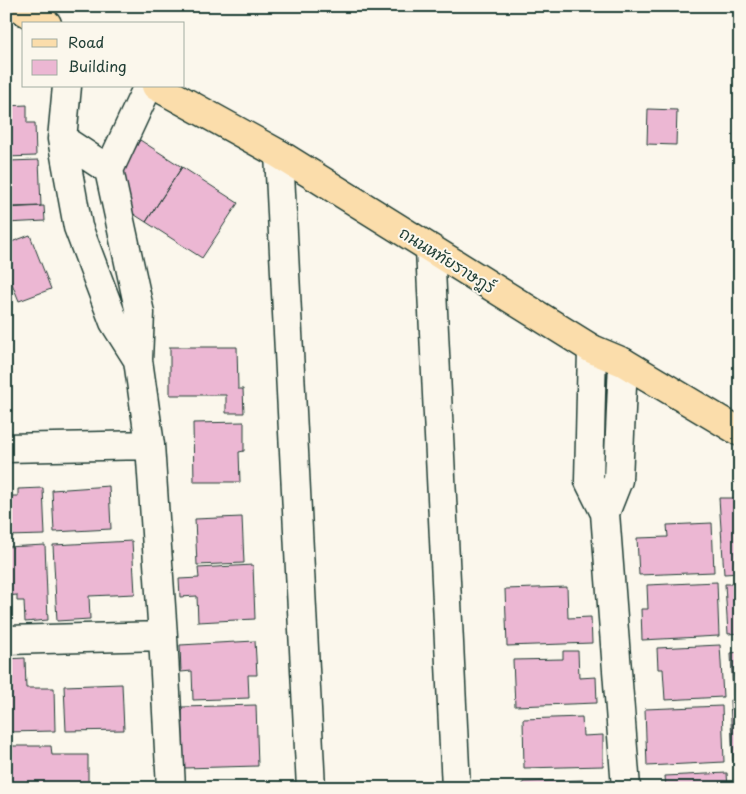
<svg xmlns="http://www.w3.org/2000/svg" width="746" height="794" font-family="'Playpen Sans','Playpen Sans Thai',sans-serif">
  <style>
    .building { fill: #ecb7d3; stroke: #1f3d34 }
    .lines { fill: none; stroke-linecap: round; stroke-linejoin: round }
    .minor-casing { stroke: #1f3d34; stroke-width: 31 }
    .major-casing { stroke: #1f3d34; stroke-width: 31 }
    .minor { stroke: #fbf7ec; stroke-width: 28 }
    .major { stroke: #fbddab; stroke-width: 28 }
    .labels { text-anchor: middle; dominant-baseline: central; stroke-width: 4; stroke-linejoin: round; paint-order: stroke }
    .street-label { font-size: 16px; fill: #1f3d34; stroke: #fbf7ec }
  </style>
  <rect width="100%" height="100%" fill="#fbf7ec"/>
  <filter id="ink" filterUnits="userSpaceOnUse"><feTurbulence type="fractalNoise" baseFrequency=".02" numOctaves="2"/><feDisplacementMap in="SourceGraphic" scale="10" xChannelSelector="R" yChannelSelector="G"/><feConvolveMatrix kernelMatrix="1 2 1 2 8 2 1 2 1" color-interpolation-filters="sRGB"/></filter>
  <g filter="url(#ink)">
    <path class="building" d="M 27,105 L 27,123 L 35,123 L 36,156 L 6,157 L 6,106 Z
      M 648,109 L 677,110 L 676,145 L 647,144 Z
      M 140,140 L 182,167 L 146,222 L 121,206 L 116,181 Z
      M 39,160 L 41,206 L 9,207 L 8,161 Z
      M 182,167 L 238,203 L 202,258 L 146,222 Z
      M 44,206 L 45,221 L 6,223 L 6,208 Z
      M 30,235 L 51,289 L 19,301 L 6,269 L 6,244 Z
      M 170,347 L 237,347 L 238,389 L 243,389 L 244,413 L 226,413 L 226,395 L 170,395 Z
      M 244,422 L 244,451 L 239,452 L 240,482 L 194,482 L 193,423 Z
      M 109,486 L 111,529 L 54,532 L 52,490 Z
      M 43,488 L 45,535 L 6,536 L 6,496 L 18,496 L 18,489 Z
      M 719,498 L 737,498 L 738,521 L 740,521 L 740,573 L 724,574 Z
      M 242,517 L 244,563 L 197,565 L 195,519 Z
      M 712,523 L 714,572 L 639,575 L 637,538 L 668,537 L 667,525 Z
      M 132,541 L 135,594 L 89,596 L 90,619 L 57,621 L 53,545 Z
      M 45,545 L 48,620 L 25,622 L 24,601 L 17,601 L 17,595 L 6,596 L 6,547 Z
      M 253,565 L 255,619 L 198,622 L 197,596 L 180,597 L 179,579 L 199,578 L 198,568 Z
      M 717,582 L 719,636 L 642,640 L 641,609 L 648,609 L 647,585 Z
      M 725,584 L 740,584 L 740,633 L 728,634 Z
      M 567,587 L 568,618 L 591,617 L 592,643 L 507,646 L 505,589 Z
      M 255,641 L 257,675 L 248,675 L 249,698 L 193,700 L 192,671 L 181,672 L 180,645 Z
      M 720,645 L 723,697 L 665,700 L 663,669 L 658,669 L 657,648 Z
      M 563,651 L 578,651 L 579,678 L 596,677 L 597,703 L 515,706 L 513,660 L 563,659 Z
      M 740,652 L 740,695 L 733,696 L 731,653 Z
      M 25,658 L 26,688 L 54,688 L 55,731 L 6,732 L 6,659 Z
      M 122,684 L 124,730 L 66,731 L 64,686 Z
      M 730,700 L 740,700 L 740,761 L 733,761 Z
      M 256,705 L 258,766 L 184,768 L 182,707 Z
      M 722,706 L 724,762 L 647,766 L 645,709 Z
      M 582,717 L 583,736 L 603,735 L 603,766 L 524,768 L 523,719 Z
      M 6,746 L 51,746 L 52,755 L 88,755 L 88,788 L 6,788 Z
      M 727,773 L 728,788 L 666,788 L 665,776 Z
      M 737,776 L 740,776 L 740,788 L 737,788 Z
      M 584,780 L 585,788 L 523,788 L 523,782 Z"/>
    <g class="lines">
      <g class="minor-casing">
        <path id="minor" d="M 67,86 L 62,139 L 78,227 L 114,322 L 138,360
          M 148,86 L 109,170 L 140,313 L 138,360 L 150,445 L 163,636 L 171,788
          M 62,139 L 109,170
          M 279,154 L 311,788
          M 430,249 L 456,788
          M 592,349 L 589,481 L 605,513 L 626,788
          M 6,448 L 150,445
          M 605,513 L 618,480 L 623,362
          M 6,640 L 163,636"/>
      </g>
      <g class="major-casing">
        <path id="major" d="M 16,6 L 47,24
          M 156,86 L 279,154 L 592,349 L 623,362 L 740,432"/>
      </g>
      <use href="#minor" class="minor"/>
      <use href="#major" class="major"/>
    </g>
  </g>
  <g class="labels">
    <g class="street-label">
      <text transform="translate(448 259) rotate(32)">ถนนหทัยราษฎร์</text>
    </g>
  </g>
  <rect width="746" height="794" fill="none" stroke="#fbf7ec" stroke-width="25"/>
  <rect x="12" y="12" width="721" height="769" fill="none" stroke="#1f3d34" stroke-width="2" filter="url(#ink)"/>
  <rect x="22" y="22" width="162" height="65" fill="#fbf7ec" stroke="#a3ada2"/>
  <rect x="32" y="39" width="25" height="8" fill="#fbddab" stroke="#a3ada2"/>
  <text x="68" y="48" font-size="15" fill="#1f3d34">Road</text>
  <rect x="32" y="60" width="25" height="15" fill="#ecb7d3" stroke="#a3ada2"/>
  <text x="68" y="72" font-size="15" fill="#1f3d34">Building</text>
</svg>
